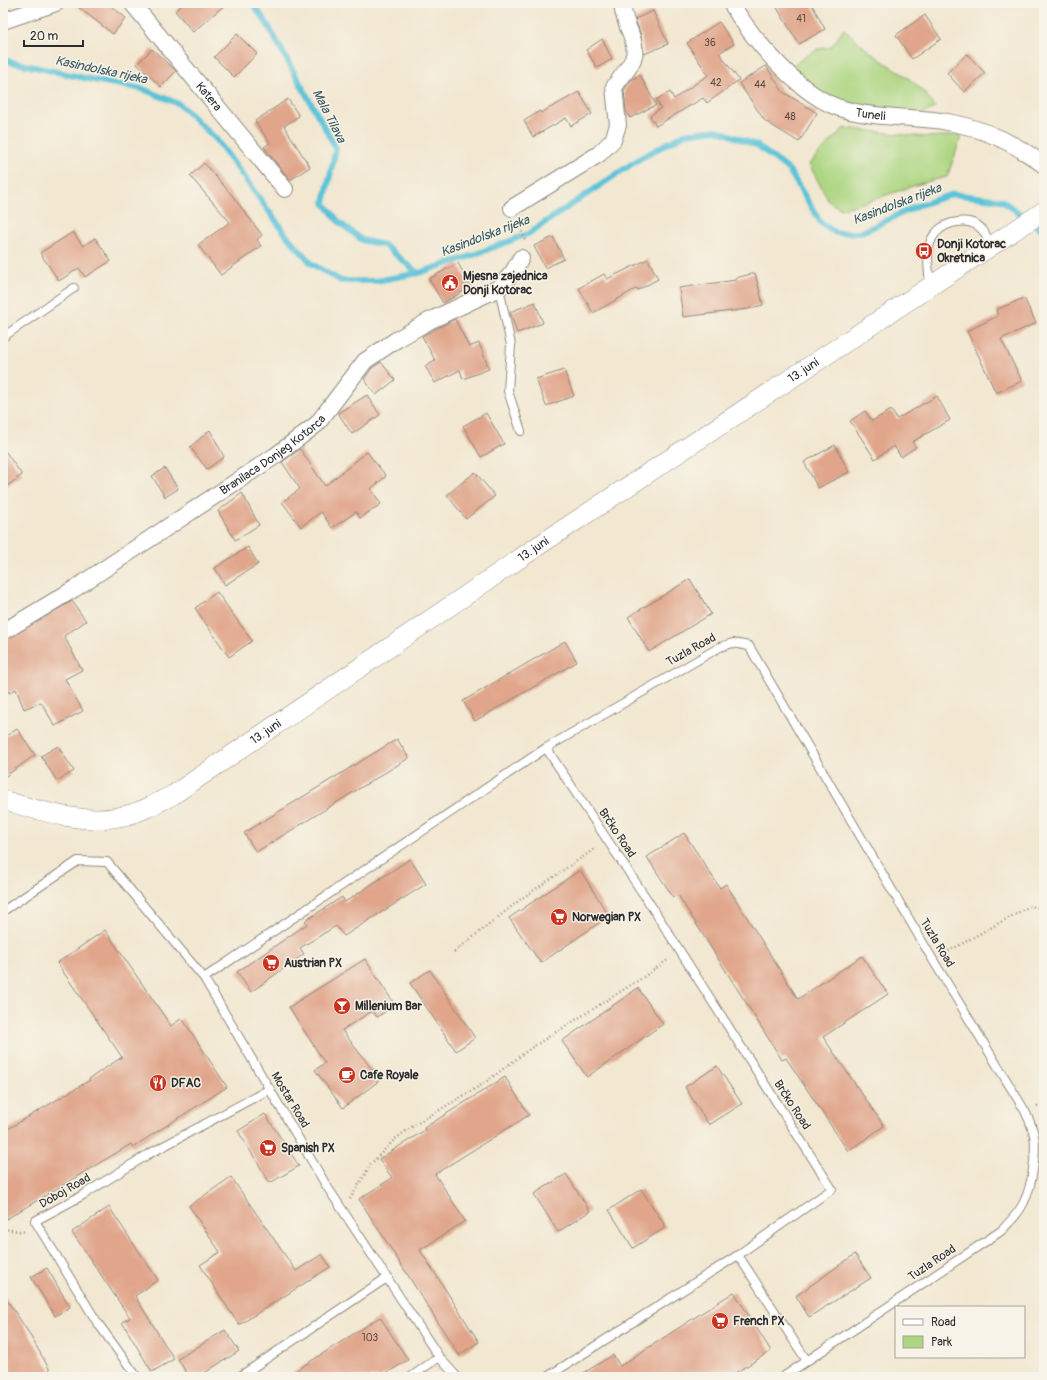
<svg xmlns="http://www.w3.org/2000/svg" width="1047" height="1380" font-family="Pangolin,sans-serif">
<rect width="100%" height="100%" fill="#f7f3e8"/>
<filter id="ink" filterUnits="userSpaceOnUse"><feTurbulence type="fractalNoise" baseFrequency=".025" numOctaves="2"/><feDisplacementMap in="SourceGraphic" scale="8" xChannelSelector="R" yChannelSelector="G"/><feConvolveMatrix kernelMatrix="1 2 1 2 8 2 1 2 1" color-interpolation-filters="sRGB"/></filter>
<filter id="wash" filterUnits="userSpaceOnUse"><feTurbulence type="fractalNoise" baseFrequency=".012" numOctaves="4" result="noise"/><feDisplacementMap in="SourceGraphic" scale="16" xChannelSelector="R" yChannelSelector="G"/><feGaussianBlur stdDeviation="0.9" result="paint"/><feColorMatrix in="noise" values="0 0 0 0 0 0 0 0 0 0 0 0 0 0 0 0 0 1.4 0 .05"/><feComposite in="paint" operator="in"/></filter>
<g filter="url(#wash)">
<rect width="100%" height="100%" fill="#f2e7d0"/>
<path fill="#add682" stroke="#6c8056" d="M 844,29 C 855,38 865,49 877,57 C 899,73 921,82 935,108 L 920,114 L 886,110 L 827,98 L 790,67 L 817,49 L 831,47 Z
M 844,128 L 926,137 L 962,135 L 947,177 C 910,184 877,201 841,209 L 829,202 L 809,164 Z"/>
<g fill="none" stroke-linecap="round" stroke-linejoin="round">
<path stroke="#5bc3d8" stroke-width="6" d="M 252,3 L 266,22 L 336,148 L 324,203 L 339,222 L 362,240 L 384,245 L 418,273
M 3,60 L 93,80 L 143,89 L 179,104 L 216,139 L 287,236 L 312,264 L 341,281 L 376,281 L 418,273 L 468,257 L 528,234 L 639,159 L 685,134 L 717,130 L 758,146 L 789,170 L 821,223 L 836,233 L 860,233 L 917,206 L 953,194 L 1001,200 L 1044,231"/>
</g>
<g id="blocks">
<path fill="#e0a58a" d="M 73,3 L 107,3 L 126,18 L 113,34 Z
M 185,3 L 227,3 L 193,32 L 175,11 Z
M 774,3 L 811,3 L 825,29 L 799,44 Z
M 653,11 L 668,44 L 644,54 L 641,35 L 635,19 Z
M 925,15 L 941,39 L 912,59 L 896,35 Z
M 719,22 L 734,44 L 719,53 L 739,80 L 707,103 L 703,98 L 656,126 L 650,116 L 661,108 L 656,100 L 670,92 L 674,99 L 708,75 L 687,43 Z
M 237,34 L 257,54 L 234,77 L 214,57 Z
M 602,39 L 612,59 L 597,68 L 586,50 Z
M 152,49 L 176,71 L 161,87 L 137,64 Z
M 967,54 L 985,73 L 964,92 L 947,73 Z
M 766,66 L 783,92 L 817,113 L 799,142 L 765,121 L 739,83 Z
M 640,75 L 656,105 L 630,118 L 626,111 L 624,90 L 631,80 Z
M 579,92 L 592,114 L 571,126 L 566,118 L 533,137 L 524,121 L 540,111 L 541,113 Z
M 288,99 L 299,116 L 284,126 L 310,167 L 290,180 L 264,147 L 270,143 L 255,121 Z
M 204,163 L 231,194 L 262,235 L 257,240 L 261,246 L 221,275 L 198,245 L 230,222 L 190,176 Z
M 73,232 L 83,246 L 95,238 L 111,261 L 85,277 L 79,268 L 59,281 L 40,253 Z
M 553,237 L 564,259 L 545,268 L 534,246 Z
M 648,259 L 658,279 L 638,290 L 637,288 L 593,313 L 579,288 L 604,274 L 607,279 Z
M 458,263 L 471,287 L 443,303 L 429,279 Z
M 755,273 L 763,305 L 748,309 L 683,317 L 679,288 L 736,280 L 736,278 Z
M 1024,298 L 1036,323 L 1001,339 L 1022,381 L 996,393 L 967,331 L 998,316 L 996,310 Z
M 535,302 L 543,323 L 517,333 L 510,312 Z
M 455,319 L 469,347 L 479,343 L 489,369 L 463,379 L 460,370 L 435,383 L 425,366 L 435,360 L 422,336 Z
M 381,362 L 395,380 L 376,395 L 364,379 L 372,368 Z
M 564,370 L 574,396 L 546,406 L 536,379 Z
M 367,395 L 380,415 L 352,434 L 338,413 Z
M 937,396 L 950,420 L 912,442 L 916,447 L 901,457 L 894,446 L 875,459 L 850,421 L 865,411 L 872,421 L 891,410 L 897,419 Z
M 486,413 L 504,444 L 481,457 L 463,426 Z
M 210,430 L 224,457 L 207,469 L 190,447 Z
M 835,445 L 849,472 L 818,488 L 804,462 Z
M 3,448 L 22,475 L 3,489 Z
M 300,449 L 325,486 L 367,452 L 386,476 L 371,489 L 381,504 L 360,518 L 356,512 L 332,528 L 321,512 L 301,527 L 282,502 L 300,489 L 282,462 Z
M 165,468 L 178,489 L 165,497 L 152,476 Z
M 475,472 L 495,496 L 466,519 L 447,495 Z
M 242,493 L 259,525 L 235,540 L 218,511 Z
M 248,547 L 258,564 L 225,585 L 215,568 Z
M 690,579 L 711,614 L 649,652 L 628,617 Z
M 217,592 L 252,641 L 229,657 L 195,608 Z
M 72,601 L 86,621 L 64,636 L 82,670 L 65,679 L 83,711 L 55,726 L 41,702 L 24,709 L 16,689 L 9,693 L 3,681 L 3,641 Z
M 565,641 L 577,662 L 475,721 L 463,701 Z
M 17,729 L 35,755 L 3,778 L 3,738 Z
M 397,739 L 409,758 L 256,852 L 244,833 Z
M 58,746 L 74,771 L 57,781 L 41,756 Z
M 684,833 L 720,888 L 726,884 L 798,999 L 862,956 L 888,994 L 823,1037 L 884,1126 L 848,1151 L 786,1058 L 782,1060 L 678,895 L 673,897 L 647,857 Z
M 410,859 L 426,884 L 344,936 L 336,926 L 300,948 L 304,954 L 251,992 L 237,972 L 307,924 L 305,921 L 342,897 L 345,902 Z
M 580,870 L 609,916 L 541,963 L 509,918 Z
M 105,930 L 171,1026 L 182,1018 L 227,1087 L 133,1147 L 131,1144 L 3,1221 L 3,1132 L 90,1080 L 89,1079 L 122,1057 L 57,963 Z
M 365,959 L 395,1005 L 377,1017 L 372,1011 L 342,1030 L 380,1080 L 343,1108 L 315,1070 L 325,1063 L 289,1007 Z
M 430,970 L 475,1038 L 456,1051 L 410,983 Z
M 638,988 L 663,1024 L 587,1077 L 562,1041 Z
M 717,1066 L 742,1104 L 709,1125 L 685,1087 Z
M 505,1077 L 529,1115 L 435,1174 L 465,1221 L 420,1250 L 479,1342 L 459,1355 L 359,1199 L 392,1178 L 379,1159 L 425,1130 L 424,1128 Z
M 265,1114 L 299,1166 L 270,1183 L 238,1131 Z
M 566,1174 L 590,1211 L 558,1232 L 534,1194 Z
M 231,1177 L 296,1271 L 322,1254 L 330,1267 L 239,1325 L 200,1265 L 220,1252 L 189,1206 Z
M 641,1189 L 666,1227 L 633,1248 L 609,1210 Z
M 109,1207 L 158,1280 L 135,1296 L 174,1359 L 152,1372 L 122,1322 L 130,1318 L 72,1232 Z
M 855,1254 L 871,1278 L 809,1317 L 796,1296 Z
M 47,1268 L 70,1307 L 55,1316 L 31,1277 Z
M 734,1292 L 771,1351 L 729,1377 L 577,1377 L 613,1355 L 620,1366 Z
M 3,1294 L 27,1330 L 54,1377 L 3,1377 Z
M 380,1317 L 408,1360 L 380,1377 L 286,1377 Z
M 225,1330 L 239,1351 L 198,1377 L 189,1377 L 178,1359 Z"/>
</g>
</g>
<g filter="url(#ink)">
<use href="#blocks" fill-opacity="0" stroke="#8e897e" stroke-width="1"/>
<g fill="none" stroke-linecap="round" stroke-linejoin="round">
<defs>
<path id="service" d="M 930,285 C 929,269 924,247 935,234 C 946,220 973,216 984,232 C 987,236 988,242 990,247
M 499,288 L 511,345 L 508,391 L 521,431
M 3,337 L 74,288
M 546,748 L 648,901 L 832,1189 L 738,1255 L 547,1377
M 3,911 L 78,861 L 107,862 L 204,978 L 326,1185 L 439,1357 L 457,1377
M 204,978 L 546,748 L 720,647 L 733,643 L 749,646 L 933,960 L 1025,1111 C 1028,1117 1031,1124 1033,1131 C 1038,1148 1032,1186 1024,1202 C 1019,1213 1010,1222 1001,1231 L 783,1377
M 738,1255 L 807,1361
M 137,1377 L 97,1322 L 35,1221 L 83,1195 L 147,1155 L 270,1089
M 239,1377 L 388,1277
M 411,1377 L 439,1357"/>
<g id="minor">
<path id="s1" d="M 132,3 L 285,189"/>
<path id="s2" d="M 731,3 C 752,39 802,98 843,109 C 878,119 914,116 948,122 C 983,128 1016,144 1044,165"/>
<path d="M 3,21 L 56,3"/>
<path d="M 512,208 L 599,154 L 613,140 L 618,125 L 614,87 C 632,62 642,58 628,27 C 625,19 622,11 622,3"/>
<path id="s3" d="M 3,632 L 74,589 L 275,456 L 317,424 L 365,361 L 396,340 L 429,321 L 499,288 L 513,272 L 521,258"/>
</g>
<g id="tertiary">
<path id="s4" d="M 3,800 C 44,812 92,828 134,813 C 148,809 160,801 173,795 L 541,544 L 1044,211"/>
</g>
</defs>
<use href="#service" stroke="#8e897e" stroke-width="10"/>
<use href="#minor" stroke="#8e897e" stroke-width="18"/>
<use href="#tertiary" stroke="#8e897e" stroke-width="20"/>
<path stroke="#8e897e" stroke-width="2.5" stroke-dasharray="1 3" stroke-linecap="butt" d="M 519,224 L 525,240
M 454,952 L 521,899 L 596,848
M 945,953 L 1030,906 L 1044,909
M 1037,1106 L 1044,1104
M 350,1199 L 371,1164 L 395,1139 L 416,1124 L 483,1084 L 531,1048 L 642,978 L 669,959
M 3,1229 L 26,1232"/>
<use href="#service" stroke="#fff" stroke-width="8"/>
<use href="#minor" stroke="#fff" stroke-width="16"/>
<use href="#tertiary" stroke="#fff" stroke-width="19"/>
</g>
</g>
<defs>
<symbol id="bus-disc" viewBox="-11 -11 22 22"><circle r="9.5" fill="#c8321e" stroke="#f7f3e8"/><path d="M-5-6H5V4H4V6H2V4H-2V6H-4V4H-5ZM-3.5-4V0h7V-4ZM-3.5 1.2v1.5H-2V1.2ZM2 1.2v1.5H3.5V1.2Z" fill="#fff"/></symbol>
<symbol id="civic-disc" viewBox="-11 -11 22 22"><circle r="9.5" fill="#c8321e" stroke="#f7f3e8"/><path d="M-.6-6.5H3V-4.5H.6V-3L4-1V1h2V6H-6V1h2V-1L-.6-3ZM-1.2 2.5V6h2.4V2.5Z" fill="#fff"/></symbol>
<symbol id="supermarket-disc" viewBox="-11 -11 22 22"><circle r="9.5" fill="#c8321e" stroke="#f7f3e8"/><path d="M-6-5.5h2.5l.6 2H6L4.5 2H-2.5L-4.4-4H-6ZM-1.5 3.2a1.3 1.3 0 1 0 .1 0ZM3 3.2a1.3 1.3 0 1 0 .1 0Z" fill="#fff"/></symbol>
<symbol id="bar-disc" viewBox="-11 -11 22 22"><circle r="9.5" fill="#c8321e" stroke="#f7f3e8"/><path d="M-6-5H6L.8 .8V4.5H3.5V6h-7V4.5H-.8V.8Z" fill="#fff"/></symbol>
<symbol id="cafe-disc" viewBox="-11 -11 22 22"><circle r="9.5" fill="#c8321e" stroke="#f7f3e8"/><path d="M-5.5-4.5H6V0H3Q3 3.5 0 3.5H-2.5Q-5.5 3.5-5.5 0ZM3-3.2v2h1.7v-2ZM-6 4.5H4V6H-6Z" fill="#fff"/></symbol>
<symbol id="restaurant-disc" viewBox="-11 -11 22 22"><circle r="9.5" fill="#c8321e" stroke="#f7f3e8"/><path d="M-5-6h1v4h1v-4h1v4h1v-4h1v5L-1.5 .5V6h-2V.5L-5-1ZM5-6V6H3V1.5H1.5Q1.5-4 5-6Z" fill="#fff"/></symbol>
</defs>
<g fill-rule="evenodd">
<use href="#bus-disc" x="914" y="241" width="20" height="20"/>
<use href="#civic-disc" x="440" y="273" width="20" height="20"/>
<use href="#supermarket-disc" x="549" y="907" width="20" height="20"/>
<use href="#supermarket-disc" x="261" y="953" width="20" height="20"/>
<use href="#bar-disc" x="332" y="996" width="20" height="20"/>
<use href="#cafe-disc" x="337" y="1065" width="20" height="20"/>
<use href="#restaurant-disc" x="148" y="1073" width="20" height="20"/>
<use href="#supermarket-disc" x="258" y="1138" width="20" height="20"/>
<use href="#supermarket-disc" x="710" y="1311" width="20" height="20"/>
</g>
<g text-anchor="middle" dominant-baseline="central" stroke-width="3" stroke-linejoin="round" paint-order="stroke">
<g font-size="10" fill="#584a43">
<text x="801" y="19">41</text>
<text x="710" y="43">36</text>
<text x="716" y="83">42</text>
<text x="760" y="85">44</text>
<text x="790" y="117">48</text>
<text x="370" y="1338">103</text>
</g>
<g font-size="12" fill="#2b2b2b" stroke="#f7f3e8">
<text stroke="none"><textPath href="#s1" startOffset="121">Katera</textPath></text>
<text stroke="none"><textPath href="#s2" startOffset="185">Tuneli</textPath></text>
<text stroke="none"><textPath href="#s4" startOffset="937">13. juni</textPath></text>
<text stroke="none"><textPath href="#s3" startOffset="323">Branilaca Donjeg Kotorca</textPath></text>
<text stroke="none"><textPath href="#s4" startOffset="613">13. juni</textPath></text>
<text transform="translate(691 650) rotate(-29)">Tuzla Road</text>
<text stroke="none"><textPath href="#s4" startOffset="289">13. juni</textPath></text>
<text transform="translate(617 833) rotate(56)">Brčko Road</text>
<text transform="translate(937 943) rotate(59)">Tuzla Road</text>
<text transform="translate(290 1100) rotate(59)">Mostar Road</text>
<text transform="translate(792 1105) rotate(57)">Brčko Road</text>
<text transform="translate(65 1191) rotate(-30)">Doboj Road</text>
<text transform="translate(932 1263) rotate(-34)">Tuzla Road</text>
</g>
<g font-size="12" font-weight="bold" fill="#2b2b2b" stroke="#f7f3e8" text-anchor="start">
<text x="937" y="244">Donji Kotorac<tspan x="937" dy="14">Okretnica</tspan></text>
<text x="463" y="276">Mjesna zajednica<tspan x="463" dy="14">Donji Kotorac</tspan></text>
<text x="572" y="917">Norwegian PX</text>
<text x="284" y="963">Austrian PX</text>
<text x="355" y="1006">Millenium Bar</text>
<text x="360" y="1075">Cafe Royale</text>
<text x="171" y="1083">DFAC</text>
<text x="281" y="1148">Spanish PX</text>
<text x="733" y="1321">French PX</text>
</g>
<g font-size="13" font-style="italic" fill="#39595f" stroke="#f7f3e8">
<text transform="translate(101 70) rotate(12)">Kasindolska rijeka</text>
<text transform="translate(329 116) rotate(63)">Mala Tilava</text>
<text transform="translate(897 204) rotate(-21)">Kasindolska rijeka</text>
<text transform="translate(485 236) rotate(-21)">Kasindolska rijeka</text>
</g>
</g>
<rect width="1047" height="1380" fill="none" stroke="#f7f3e8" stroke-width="16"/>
<rect x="895" y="1306" width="130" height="52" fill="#f7f3e8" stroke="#a5a39c"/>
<rect x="903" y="1319" width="20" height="6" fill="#ffffff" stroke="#a5a39c"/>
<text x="931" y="1326" font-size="12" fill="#2b2b2b">Road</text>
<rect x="903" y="1336" width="20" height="12" fill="#add682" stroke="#a5a39c"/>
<text x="931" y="1346" font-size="12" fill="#2b2b2b">Park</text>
<path d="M24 40v6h59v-6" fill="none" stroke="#2b2b2b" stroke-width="2"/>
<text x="30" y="40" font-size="12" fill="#2b2b2b" stroke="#f7f3e8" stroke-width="3" paint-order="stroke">20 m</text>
</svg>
